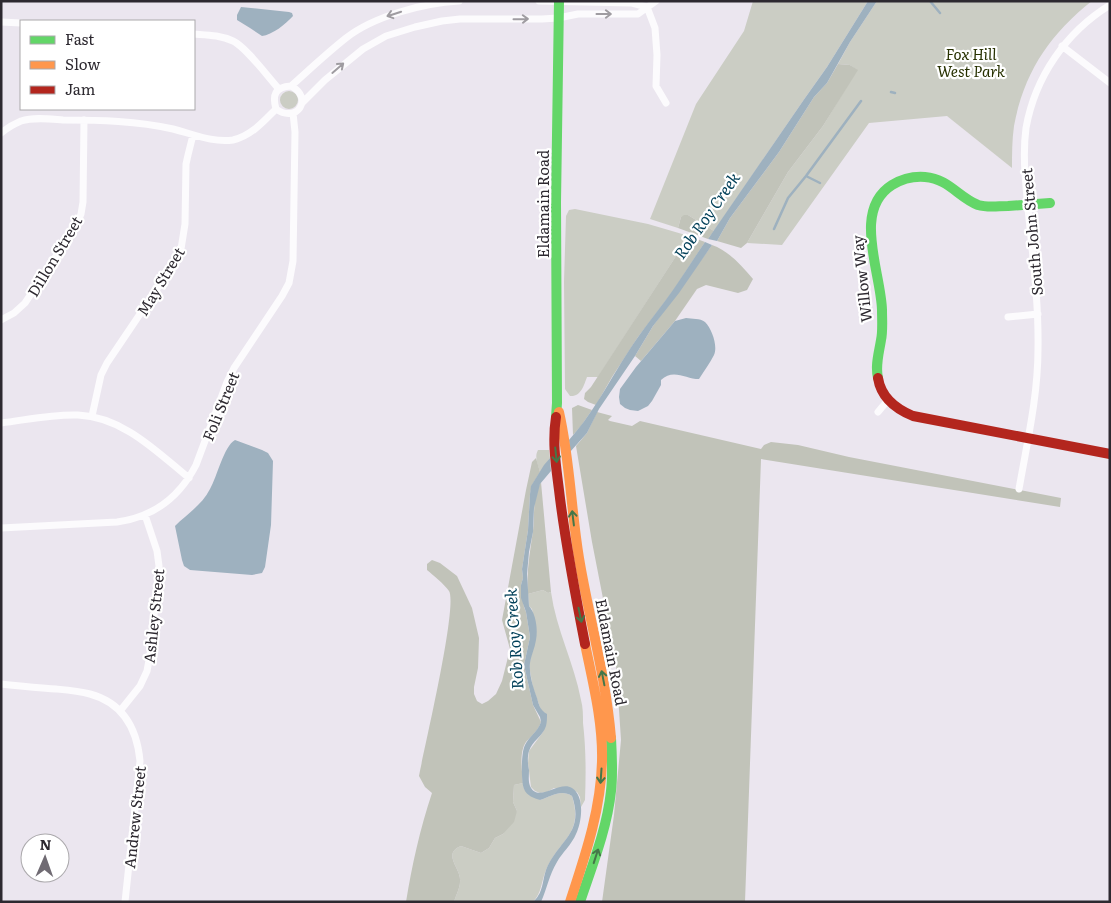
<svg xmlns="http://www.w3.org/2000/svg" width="1111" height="903" font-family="Literata,serif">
<rect width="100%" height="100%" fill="#ebe6ef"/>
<path fill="#cbcdc4" d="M 753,1 L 868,1 L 827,67 L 805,98 L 714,231 L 688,215 L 681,217 L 678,228 L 650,219 L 696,104 L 744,31 Z
M 877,1 L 1092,1 C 1050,34 1024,72 1014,126 C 1012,140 1012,154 1012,168 L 947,116 L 869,123 L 782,245 L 747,243 L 788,172 L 823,126 L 857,70 L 850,65 L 838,64 L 850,42 Z
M280 100a9 9 0 1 1 18 0a9 9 0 1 1-18 0Z
M 575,209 L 648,224 L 689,236 L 598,377 L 587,377 C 584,385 581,397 570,396 L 565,389 L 564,282 L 566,216 L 569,210 Z
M 538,450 L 549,450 L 550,458 L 540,472 C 538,465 534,457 538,450 Z
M 543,590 L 548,593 L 551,592 C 556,629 574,663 581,700 C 583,707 583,715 583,723 C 586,749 586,774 585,800 L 581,807 L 580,797 L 577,792 L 554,788 L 547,792 L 540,793 L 535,791 L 531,787 L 528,763 L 529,751 L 543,732 L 547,715 L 541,710 L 533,688 L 530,671 L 530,662 L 536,628 L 532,609 L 529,606 L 528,594 Z
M 523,783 L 524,789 L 540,800 C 552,796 561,789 572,796 C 584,835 559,839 546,870 C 541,882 542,892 533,902 L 454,902 C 456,895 460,888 460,882 C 462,869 441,854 461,846 L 481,853 L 489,848 L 495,838 L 503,834 L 517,811 L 513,802 L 514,785 Z"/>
<path fill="#c1c3b9" d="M 838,64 L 850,65 L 858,70 L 823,126 L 788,172 L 747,243 L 741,248 L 717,241 L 730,218 L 779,152 L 814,97 L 827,83 Z
M 684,215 L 688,215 L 714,231 L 708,239 L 678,228 L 681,217 Z
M 689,236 L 705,242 L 673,291 L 638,337 L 612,377 L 596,405 L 588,402 L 584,399 L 585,393 L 591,387 Z
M 712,245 C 729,251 741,265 753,279 L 747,290 L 738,293 L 706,285 L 697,289 L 675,321 L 641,361 L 635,356 L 653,326 Z
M 578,405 L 592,410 L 581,426 L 573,435 L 572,408 Z
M 597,412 L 612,416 L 608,420 L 610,421 L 632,426 L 640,421 L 761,449 L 764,445 L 771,442 L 798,445 L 849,457 L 1061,498 L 1060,507 L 761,459 L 745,902 L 602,902 L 614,815 L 621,740 L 616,665 L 592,542 L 576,446 L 587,433 Z
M 536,458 L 540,472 L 532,485 L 530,494 L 528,530 L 522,569 L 523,578 L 521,585 L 524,607 L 526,612 L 530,637 L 524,665 L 533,705 L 541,722 C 538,731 532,735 526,742 C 519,752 522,770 523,783 L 514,785 L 513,802 L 517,811 L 514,822 L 503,834 L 495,838 L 489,848 L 481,853 L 461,846 C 441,854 462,869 460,882 C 460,888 456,895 454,902 L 406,902 C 412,865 420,829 432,793 L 425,787 L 419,776 C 424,749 458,606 449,591 C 444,584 433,575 427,570 L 427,564 L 432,560 L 440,563 L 457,576 L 472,608 L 479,638 L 478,668 L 474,687 L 474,694 L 477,701 L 482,704 L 488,701 L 496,694 L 502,681 L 510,649 L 502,620 L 526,490 L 532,462 Z
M 541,482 L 551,592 L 548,593 L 543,590 L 528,594 C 526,573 530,552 533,531 C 535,515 532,496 541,482 Z"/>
<path fill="#9eb1bf" d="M 868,1 L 877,1 L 850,42 L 827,83 L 814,97 L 779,152 L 730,218 L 717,241 L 708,239 L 805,98 L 827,67 Z
M 241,7 L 289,12 L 292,13 L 293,16 C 286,24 272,35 262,36 L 250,28 L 237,20 L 237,15 Z
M 705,242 L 712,245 L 679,293 L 653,326 L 635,356 L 599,409 L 587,433 L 570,452 L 569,440 C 597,409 614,371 638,337 C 649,321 662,306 673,290 C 684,274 694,258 705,242 Z
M 686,318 C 692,319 700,318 705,322 C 712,329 718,346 714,355 C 710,363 704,371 699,379 C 686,379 673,368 661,380 L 661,385 L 652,401 L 648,406 L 638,411 L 630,410 L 625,408 L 620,404 L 619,397 L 620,389 L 636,367 L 675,321 Z
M 235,440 L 262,450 L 268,453 L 273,461 L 271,525 L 265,567 L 262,573 L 252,575 L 190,570 L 184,566 L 182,560 L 175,526 C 187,514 202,505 210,489 C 217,477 224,446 235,440 Z
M 550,458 L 551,471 L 540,484 L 534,508 L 533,532 L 529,552 L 527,574 L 529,606 C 536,614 538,629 536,640 C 535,648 531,655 530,663 C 529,675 533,687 537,698 C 539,705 540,710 547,714 C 547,718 547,722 546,726 C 543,736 532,741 529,751 C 527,757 528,765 529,770 C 529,775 528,781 530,786 C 538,804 559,780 572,788 C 585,796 582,822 576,834 C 572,844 562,853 557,862 C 549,875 547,889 541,902 L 533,902 C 535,900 537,898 538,896 C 543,889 543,878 546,870 C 558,840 585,834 572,796 C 561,789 552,796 540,800 C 534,798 527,796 524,789 C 521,782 521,752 525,745 C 529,736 537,733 541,722 L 540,717 L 533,705 L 524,665 L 530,637 L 526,612 L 521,598 L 521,585 L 523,578 L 522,569 L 528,530 L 530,494 L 531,486 L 544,465 Z"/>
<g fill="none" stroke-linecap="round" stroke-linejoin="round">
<path stroke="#9eb1bf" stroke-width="2.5" d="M 930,1 L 940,13
M 891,92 L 895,93
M 806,176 L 820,183
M 774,229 L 788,198 L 806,176 L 861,101"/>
<path stroke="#fcfbfd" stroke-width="7" d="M 539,1 L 632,3 L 647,7
M 647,7 L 655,28 L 657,55 L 656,86 L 666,103
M 1,22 L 21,23
M 194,34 C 207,35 220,35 233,41 C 246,47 268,77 279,89
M 1062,46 L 1110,83
M 291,86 C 309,70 327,53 346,38 C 374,16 424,3 459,1
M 291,86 C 314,98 297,124 276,109 C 272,95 275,87 291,86 Z
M 303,102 L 325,80 L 363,49 L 386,36 L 415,27 L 442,21 L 460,19 L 542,19 L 558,18 L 578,14 L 638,14 L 656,1
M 1,133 C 7,128 14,124 21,121 C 34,117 49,119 63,120 C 100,120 137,121 173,129 C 193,134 213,143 233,140 C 251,136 264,121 276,109
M 1008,317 L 1038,314
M 1,320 L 14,313 L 25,303 L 76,226 L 81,214 L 83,202 L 84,120
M 878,412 L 888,400
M 92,416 L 101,375 L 107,363 L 167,274 L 181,249 L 185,224 L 186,164 L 188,155 L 193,135
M 1,423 C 26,420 52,414 78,415 C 123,417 156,451 189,478
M 1019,489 C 1027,443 1038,396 1038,349 C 1039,290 1029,232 1025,174 C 1024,158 1024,143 1026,128 C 1035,77 1066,32 1110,5
M 1,528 L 117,522 C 154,517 179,498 196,465 L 227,382 L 234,368 L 282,296 L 289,283 L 293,261 L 295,132 L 293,113
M 1,684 C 19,686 37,688 56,689 C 67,690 79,691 90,694 C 123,703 137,729 140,761 L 125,902
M 120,711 L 140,686 L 147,671 L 150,655 L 159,566 L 157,551 L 145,515"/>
<path stroke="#63d668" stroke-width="10" d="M 878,378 C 875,365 879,353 881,340 C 883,331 882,320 882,310 C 881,272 852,210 892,185 C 902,179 913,176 925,177 C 949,179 958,197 978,205 C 988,208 998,206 1008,206 C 1022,205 1036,204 1050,203
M 556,417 L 557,403 L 556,202 L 559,1
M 580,902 C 592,866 607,829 611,791 C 613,774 612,756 611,738"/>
<path stroke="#ff974d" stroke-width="10" d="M 559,412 C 570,460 571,510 579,558 C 589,618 606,677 611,738
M 570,902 C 585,856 601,810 602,761 C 603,722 593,683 585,644"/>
<path stroke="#b3261e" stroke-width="10" d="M 878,378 C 881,397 896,409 913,416 L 1110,454
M 556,417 C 552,442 556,466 559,490 C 565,542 575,593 585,644"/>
</g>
<defs><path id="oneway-shaft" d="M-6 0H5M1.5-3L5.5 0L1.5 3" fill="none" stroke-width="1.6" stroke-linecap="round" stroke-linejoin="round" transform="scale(1.25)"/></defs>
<g stroke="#9f9ca1">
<use href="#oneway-shaft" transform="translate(394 14) rotate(162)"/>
<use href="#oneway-shaft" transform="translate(604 14)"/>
<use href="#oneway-shaft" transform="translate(521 19) rotate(-1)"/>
<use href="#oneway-shaft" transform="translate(338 68) rotate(-41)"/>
</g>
<g stroke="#457749">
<use href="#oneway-shaft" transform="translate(556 455) rotate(84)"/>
<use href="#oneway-shaft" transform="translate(573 518) rotate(-97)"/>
<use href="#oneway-shaft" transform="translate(580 615) rotate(78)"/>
<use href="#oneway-shaft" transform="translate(603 678) rotate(-101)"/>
<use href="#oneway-shaft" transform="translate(601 776) rotate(94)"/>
<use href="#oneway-shaft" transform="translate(596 856) rotate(-72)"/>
</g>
<g text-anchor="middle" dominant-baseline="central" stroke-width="4.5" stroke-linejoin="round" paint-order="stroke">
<g font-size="15" font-style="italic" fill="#273100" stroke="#fff">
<text x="971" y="53">Fox Hill<tspan x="971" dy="17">West Park</tspan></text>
</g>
<g font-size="15" fill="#2d2930" stroke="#fff">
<text transform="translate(542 204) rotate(-90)">Eldamain Road</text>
<text transform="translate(1031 232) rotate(-95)">South John Street</text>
<text transform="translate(54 256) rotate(-59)">Dillon Street</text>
<text transform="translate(861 279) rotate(-96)">Willow Way</text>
<text transform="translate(160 281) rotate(-59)">May Street</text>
<text transform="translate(220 406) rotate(-68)">Foli Street</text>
<text transform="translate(153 616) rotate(-84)">Ashley Street</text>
<text transform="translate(612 652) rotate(79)">Eldamain Road</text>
<text transform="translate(134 817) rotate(-84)">Andrew Street</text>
</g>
<g font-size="16" font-style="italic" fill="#024059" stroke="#fff">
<text transform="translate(706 215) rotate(-55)">Rob Roy Creek</text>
<text transform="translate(513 639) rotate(-94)">Rob Roy Creek</text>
</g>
</g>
<rect width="1111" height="903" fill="none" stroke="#2d2930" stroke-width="5"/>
<rect x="20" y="20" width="175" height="90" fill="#ffffff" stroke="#aba9ac"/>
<rect x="30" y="36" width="25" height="8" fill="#63d668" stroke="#aba9ac"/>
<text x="65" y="45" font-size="15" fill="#2d2930">Fast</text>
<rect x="30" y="61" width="25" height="8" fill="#ff974d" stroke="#aba9ac"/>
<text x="65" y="70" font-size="15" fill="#2d2930">Slow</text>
<rect x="30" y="86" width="25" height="8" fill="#b3261e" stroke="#aba9ac"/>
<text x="65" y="95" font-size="15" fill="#2d2930">Jam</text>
<g transform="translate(45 858) rotate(2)"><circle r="24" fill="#ffffff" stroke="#aba9ac"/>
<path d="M0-4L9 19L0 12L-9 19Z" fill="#706b73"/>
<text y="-8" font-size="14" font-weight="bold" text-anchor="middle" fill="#2d2930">N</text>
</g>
</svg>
